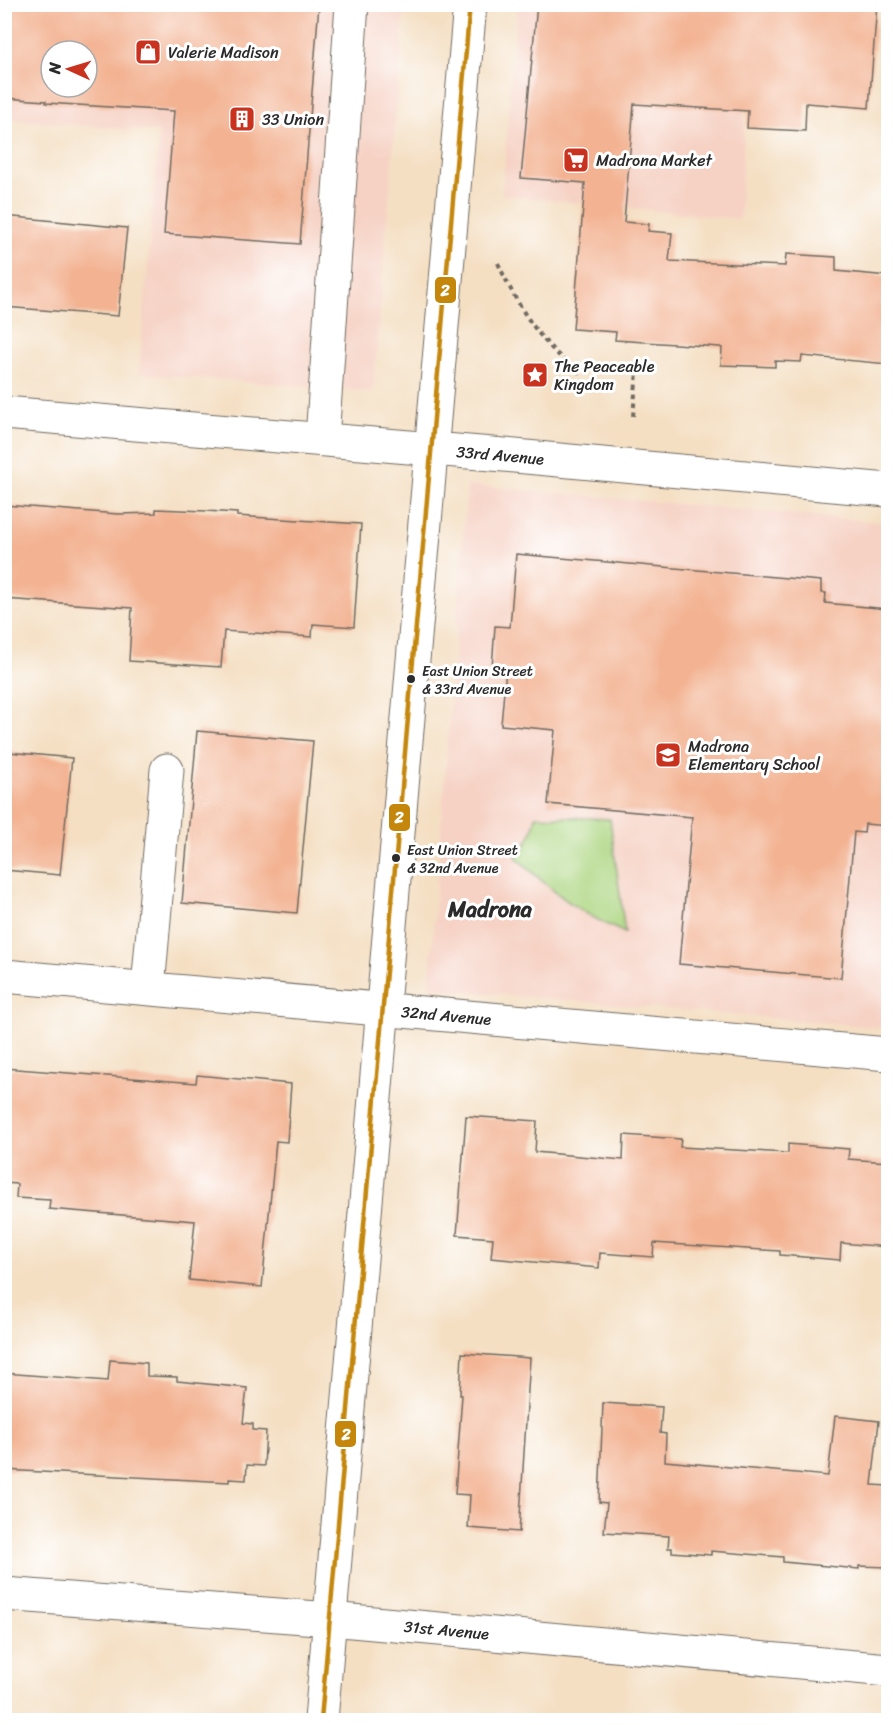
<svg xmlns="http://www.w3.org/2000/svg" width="893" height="1725" font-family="Sriracha,sans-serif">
<rect width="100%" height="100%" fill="#fff"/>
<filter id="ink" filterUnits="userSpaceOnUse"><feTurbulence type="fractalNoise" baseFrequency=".0167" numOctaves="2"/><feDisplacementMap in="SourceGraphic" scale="12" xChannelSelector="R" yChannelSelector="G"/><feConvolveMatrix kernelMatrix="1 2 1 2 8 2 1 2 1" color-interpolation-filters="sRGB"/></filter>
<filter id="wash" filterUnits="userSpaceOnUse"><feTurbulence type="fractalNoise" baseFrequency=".008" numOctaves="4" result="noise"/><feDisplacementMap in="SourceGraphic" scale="24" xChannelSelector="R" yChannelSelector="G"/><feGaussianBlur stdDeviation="1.35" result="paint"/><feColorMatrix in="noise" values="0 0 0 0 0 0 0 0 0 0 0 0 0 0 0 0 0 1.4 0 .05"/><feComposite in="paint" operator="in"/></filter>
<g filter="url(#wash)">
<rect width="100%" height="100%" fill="#f4dfc3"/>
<path fill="#f6d2c4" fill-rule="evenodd" d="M 4,5 L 405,5 L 373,392 L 139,373 L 159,132 L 5,119 ZM 51,51 L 87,51 L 87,87 L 51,87 Z
M 517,5 L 750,5 L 740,219 L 502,195 Z
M 467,485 L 888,523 L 888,1028 L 429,988 Z"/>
<path fill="#acd580" stroke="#6c8056" stroke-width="1.5" d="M 536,816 L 610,819 L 625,933 C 579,913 552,892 516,857 C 528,844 533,832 536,816 Z"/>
<g id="blocks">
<path fill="#f3b393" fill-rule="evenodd" d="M 4,4 L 319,4 L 300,244 L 164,234 L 174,111 L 46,103 L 46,101 L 4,98 ZM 51,51 L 87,51 L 87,87 L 51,87 Z
M 537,4 L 877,4 L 869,108 L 806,103 L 805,131 L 747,128 L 748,111 L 634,104 L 624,222 L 649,224 L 648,231 L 672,233 L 669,261 L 785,266 L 786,254 L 836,257 L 836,271 L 888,276 L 888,364 L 802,356 L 801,362 L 775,361 L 775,367 L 721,365 L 722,348 L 720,347 L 615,340 L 616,332 L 573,329 L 585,183 L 521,178 Z
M 4,216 L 127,228 L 118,316 L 4,307 Z
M 4,505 L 118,514 L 156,513 L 156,509 L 206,511 L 237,513 L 237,516 L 361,524 L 354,627 L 313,624 L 312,637 L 224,631 L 221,667 L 129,661 L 132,608 L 4,599 Z
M 516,554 L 821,581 L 821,593 L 826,593 L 825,603 L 888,609 L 888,826 L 865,824 L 864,833 L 854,832 L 841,978 L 679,964 L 692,817 L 548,804 L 555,730 L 501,725 L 506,669 L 492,668 L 495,626 L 510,627 Z
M 197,731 L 313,741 L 297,913 L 182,903 Z
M 8,752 L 72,758 L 60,875 L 4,870 L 4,789 Z
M 4,1068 L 196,1083 L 197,1075 L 291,1084 L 287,1142 L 276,1141 L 262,1287 L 189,1280 L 195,1221 L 49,1209 L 50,1200 L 16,1198 L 17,1184 L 4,1183 Z
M 466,1116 L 537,1121 L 535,1152 L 623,1160 L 624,1135 L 681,1139 L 680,1147 L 788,1153 L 788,1144 L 849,1149 L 848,1159 L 888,1162 L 888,1247 L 841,1243 L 840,1260 L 780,1255 L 780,1251 L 654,1243 L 653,1257 L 600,1253 L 599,1268 L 491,1258 L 493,1238 L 457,1235 Z
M 462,1353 L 530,1358 L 519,1532 L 468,1528 L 470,1495 L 455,1494 L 462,1395 L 460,1395 Z
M 110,1360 L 147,1363 L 147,1376 L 177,1377 L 177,1381 L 247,1388 L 243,1423 L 253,1424 L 253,1430 L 266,1431 L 264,1466 L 247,1465 L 246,1480 L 229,1479 L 229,1482 L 4,1470 L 4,1373 L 108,1381 Z
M 603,1403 L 662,1407 L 660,1433 L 666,1434 L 665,1461 L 828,1476 L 835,1416 L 879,1421 L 872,1485 L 888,1486 L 888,1567 L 859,1566 L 859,1569 L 783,1562 L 783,1557 L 711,1551 L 711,1555 L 672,1552 L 672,1548 L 668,1548 L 669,1536 L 604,1532 L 607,1503 L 599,1502 Z"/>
</g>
</g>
<g filter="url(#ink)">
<use href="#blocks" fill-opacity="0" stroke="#716a60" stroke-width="1.5"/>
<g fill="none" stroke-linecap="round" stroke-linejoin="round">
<defs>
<g id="minor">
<path id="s1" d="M 4,413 L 504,455 L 888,490"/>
<path d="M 322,439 L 352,4"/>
<path id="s2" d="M 4,976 L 888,1054"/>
<path d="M 148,988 L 167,770"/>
<path id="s3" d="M 4,1594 L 330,1619 L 888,1670"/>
<path d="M 321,1720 L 470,4"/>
</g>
</defs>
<use href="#minor" stroke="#716a60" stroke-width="35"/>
<path stroke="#716a60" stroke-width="4" stroke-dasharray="4.5 4.5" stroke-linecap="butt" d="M 498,263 C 518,307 540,344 580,373
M 633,416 L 637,372"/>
<use href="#minor" stroke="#fff" stroke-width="33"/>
<defs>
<path id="bus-1" d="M 321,1720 L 470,4"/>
</defs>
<use href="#bus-1" stroke="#fff" stroke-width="9"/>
<use href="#bus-1" stroke="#c4870b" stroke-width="4.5"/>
</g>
</g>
<defs>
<symbol id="shop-square" viewBox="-11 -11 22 22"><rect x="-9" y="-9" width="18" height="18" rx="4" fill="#c8321e" stroke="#fff"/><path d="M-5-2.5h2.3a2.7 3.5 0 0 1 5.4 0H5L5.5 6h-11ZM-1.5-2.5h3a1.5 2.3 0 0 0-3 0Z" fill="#fff"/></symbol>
<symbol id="building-square" viewBox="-11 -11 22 22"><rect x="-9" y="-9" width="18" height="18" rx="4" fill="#c8321e" stroke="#fff"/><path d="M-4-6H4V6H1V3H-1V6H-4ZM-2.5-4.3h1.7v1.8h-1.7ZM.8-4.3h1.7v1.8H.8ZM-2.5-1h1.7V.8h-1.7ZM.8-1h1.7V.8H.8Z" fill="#fff"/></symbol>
<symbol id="supermarket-square" viewBox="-11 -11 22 22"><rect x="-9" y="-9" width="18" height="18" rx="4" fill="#c8321e" stroke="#fff"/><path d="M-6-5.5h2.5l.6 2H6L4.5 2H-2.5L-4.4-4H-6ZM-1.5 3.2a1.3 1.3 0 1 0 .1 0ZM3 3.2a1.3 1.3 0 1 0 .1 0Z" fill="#fff"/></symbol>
<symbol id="sight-square" viewBox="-11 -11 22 22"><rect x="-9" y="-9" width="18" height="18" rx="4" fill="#c8321e" stroke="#fff"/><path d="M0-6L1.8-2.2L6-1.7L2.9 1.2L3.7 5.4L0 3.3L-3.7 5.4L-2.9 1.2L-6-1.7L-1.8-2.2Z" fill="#fff"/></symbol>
<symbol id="school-square" viewBox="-11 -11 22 22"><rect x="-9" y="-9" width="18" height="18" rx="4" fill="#c8321e" stroke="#fff"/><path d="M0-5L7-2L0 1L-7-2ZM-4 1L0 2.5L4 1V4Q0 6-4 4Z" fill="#fff"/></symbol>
</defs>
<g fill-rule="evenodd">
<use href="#shop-square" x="133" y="37" width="30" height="30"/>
<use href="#building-square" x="227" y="104" width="30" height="30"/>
<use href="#supermarket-square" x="561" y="145" width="30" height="30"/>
<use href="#sight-square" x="520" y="360" width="30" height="30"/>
<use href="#school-square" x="653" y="740" width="30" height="30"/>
</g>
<g fill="#2b2b2b" stroke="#fff" stroke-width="2">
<circle cx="411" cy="679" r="5"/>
<circle cx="396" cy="858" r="5"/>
</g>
<g text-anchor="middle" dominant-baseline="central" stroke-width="6" stroke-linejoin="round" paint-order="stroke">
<g font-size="14" fill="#2b2b2b" stroke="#fff" text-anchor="start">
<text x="422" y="671">East Union Street<tspan x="422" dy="18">&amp; 33rd Avenue</tspan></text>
<text x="407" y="850">East Union Street<tspan x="407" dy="18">&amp; 32nd Avenue</tspan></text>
</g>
<g font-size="16" fill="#2b2b2b" stroke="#fff" text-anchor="start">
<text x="168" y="52">Valerie Madison</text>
<text x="262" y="119">33 Union</text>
<text x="596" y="160">Madrona Market</text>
<text x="554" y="366">The Peaceable<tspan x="554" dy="18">Kingdom</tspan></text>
<text x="688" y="746">Madrona<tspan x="688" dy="18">Elementary School</tspan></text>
</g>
<g font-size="16" fill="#2b2b2b" stroke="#fff">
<text stroke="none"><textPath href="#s1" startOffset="498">33rd Avenue</textPath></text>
<text stroke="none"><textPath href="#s2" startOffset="444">32nd Avenue</textPath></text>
<text stroke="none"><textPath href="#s3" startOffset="444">31st Avenue</textPath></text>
</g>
<g font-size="22" font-weight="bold" fill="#2b2b2b" stroke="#fff">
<text x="490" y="909">Madrona</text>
</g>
</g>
<g stroke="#fff" stroke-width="2">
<rect x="434" y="276" width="23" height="28" rx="6" fill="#c4870b"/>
<rect x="388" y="803" width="23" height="29" rx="6" fill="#c4870b"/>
<rect x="334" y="1420" width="23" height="28" rx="6" fill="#c4870b"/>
</g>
<g font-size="16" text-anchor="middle" font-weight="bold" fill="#fff">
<text x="445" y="296">2</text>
<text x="399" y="823">2</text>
<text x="346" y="1440">2</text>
</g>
<rect width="893" height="1725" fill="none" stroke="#fff" stroke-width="24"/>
<g transform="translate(69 69) rotate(274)"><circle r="28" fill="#ffffff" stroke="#aaaaaa" stroke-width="1.5"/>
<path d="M0-4.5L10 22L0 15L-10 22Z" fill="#c8321e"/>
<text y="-9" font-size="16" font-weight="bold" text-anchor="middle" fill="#2b2b2b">N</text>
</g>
</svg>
